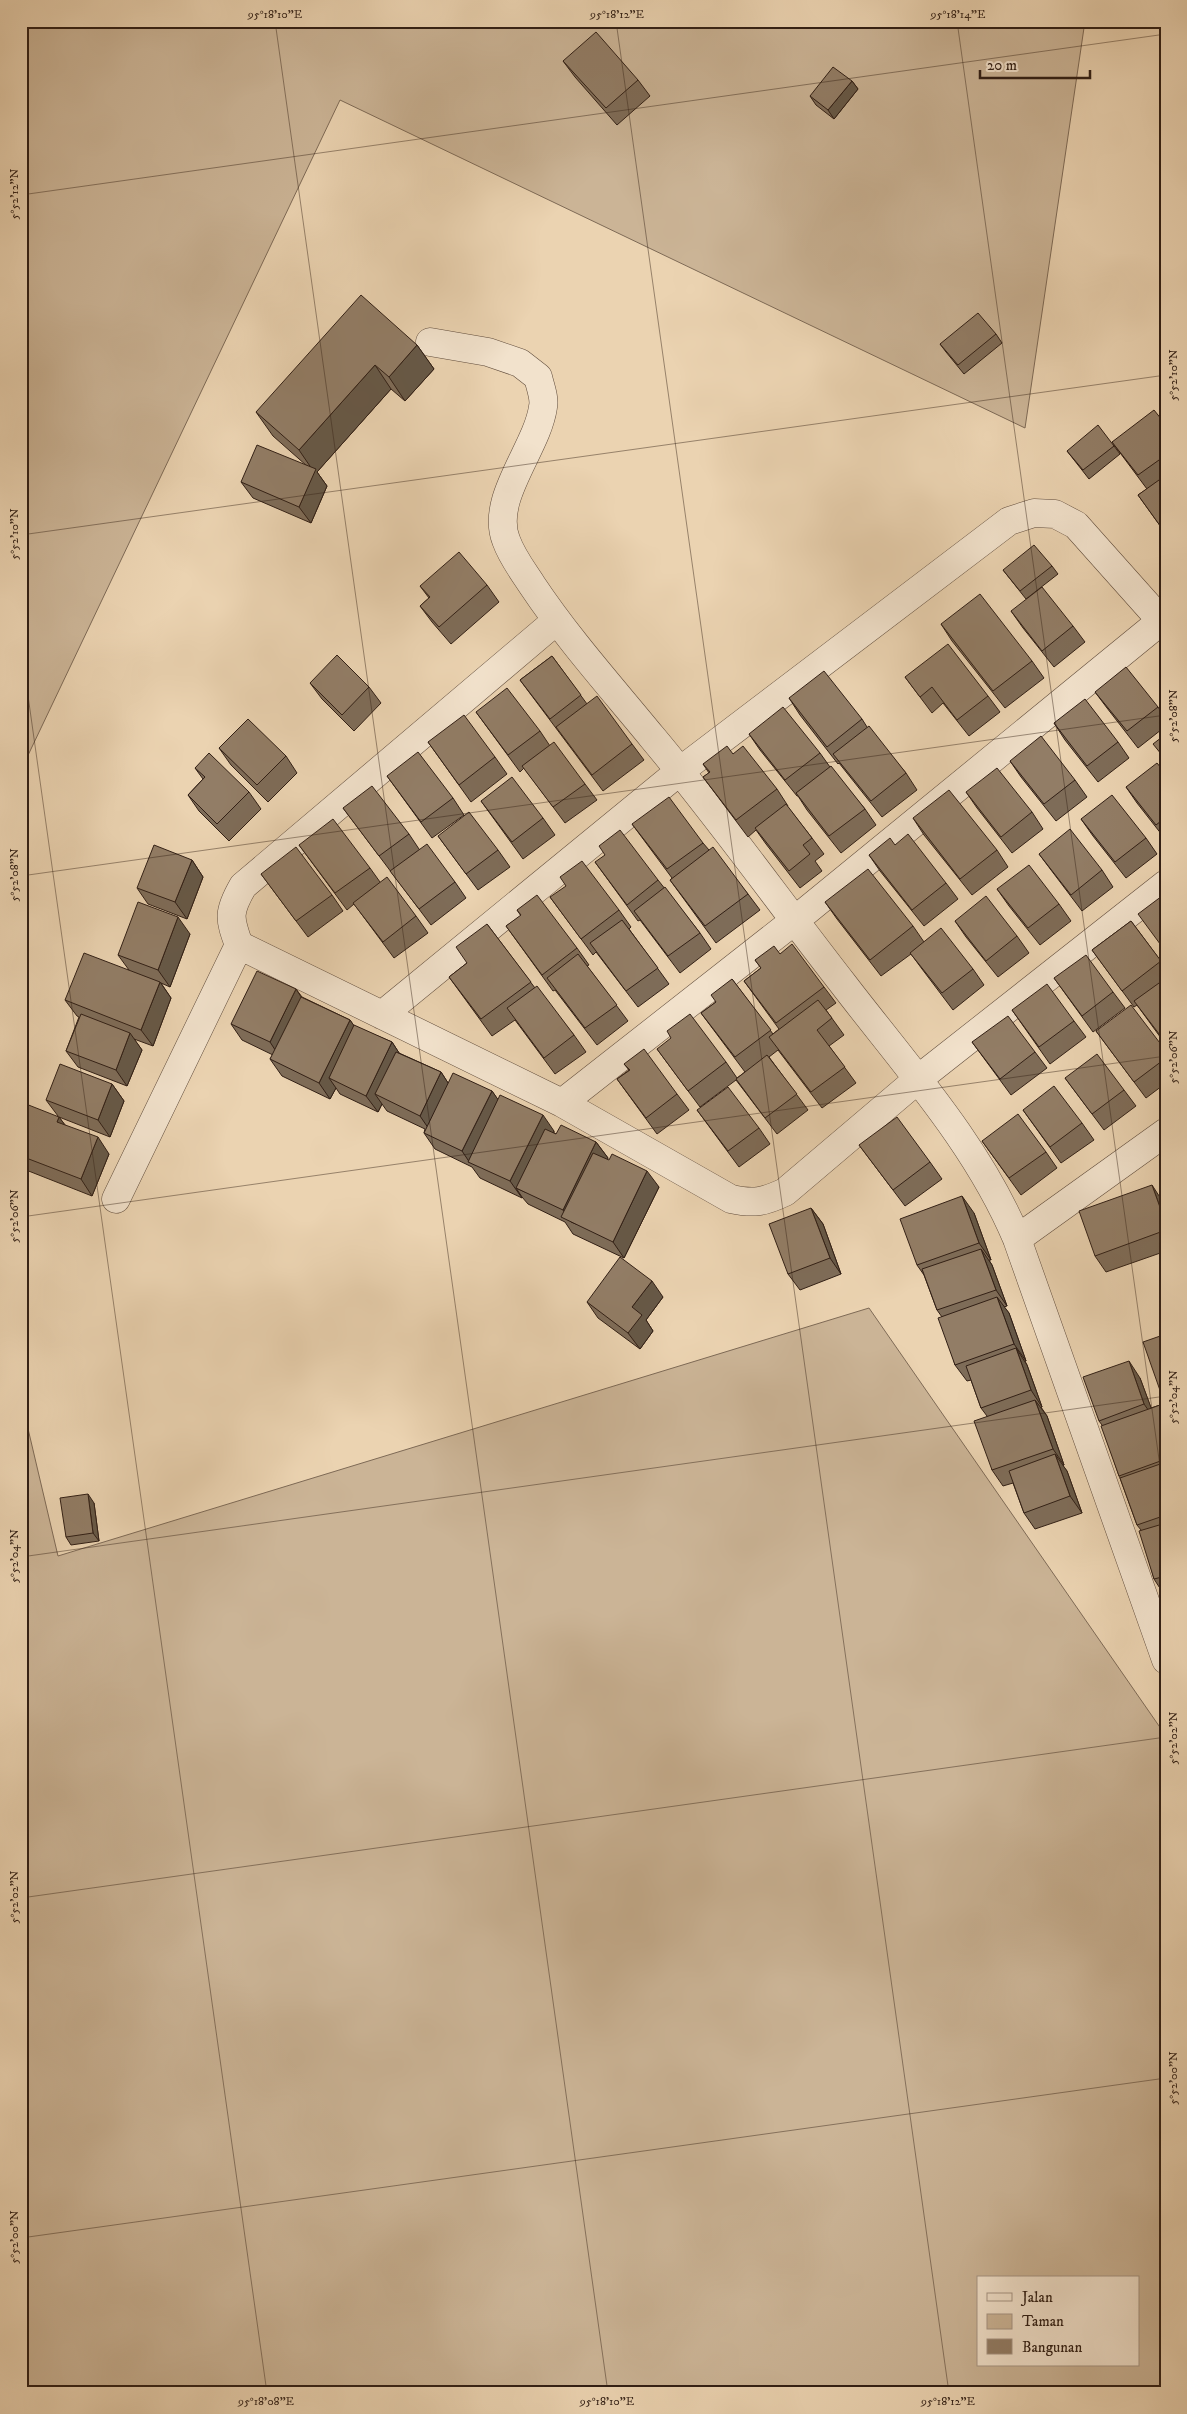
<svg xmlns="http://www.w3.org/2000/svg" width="1187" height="2414" font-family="'IM FELL DW Pica',serif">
<rect width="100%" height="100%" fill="#ebd3b1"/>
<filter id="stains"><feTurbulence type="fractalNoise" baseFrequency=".004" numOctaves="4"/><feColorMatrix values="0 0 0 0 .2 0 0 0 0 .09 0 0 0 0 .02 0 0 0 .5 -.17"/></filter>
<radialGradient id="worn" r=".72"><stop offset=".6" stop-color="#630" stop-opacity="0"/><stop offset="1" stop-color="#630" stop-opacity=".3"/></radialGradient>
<path fill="#cbb496" stroke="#7e6a56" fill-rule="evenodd" d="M 21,21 L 1085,21 L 1025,428 L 340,100 L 21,770 Z
M 869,1308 L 1166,1736 L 1166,2393 L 21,2393 L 21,1399 L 58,1556 ZM 978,2278 L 1138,2278 L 1138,2365 L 978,2365 Z"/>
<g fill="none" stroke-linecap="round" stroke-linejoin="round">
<defs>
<path id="minor" d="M 430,342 L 488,352 L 520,363 L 538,377 C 540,386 545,398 543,407 C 537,449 490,498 506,540 C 512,557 523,571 532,585 C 568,639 611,687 652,737 C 719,817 780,903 844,985 C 906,1066 978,1145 1017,1239 L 1166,1660
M 556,621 L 243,886 C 228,912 229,918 239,945 L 562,1103 L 731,1199 C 754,1204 764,1202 785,1192 L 917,1080 L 1166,884
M 382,1015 L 680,771 L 1009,521 L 1034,513 L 1055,514 L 1076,525 L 1166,626
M 562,1103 L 794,921 L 1161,621
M 116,1199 L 239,945
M 1017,1239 L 1166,1132"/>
</defs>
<use href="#minor" stroke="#604c3c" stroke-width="29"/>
<use href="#minor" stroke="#f2e2cc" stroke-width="28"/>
</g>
<path fill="#7e6c58" stroke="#311f15" d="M 563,61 L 638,80 L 650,96 L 617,125 L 575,77 Z
M 852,81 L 858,89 L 834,119 L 816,105 L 810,96 Z
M 996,334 L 1002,343 L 964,374 L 946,352 L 940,344 Z
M 417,345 L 434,369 L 405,401 L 391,389 L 317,472 L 327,486 L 311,523 L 253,498 L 241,482 L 307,466 L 273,436 L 256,412 Z
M 1166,425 L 1166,534 L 1138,495 L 1147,489 L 1112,442 Z
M 1114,446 L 1120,454 L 1089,479 L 1067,451 Z
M 1052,566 L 1058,574 L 1026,599 L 1003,570 Z
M 487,585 L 499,602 L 451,644 L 432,622 L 420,606 L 429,598 L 420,586 Z
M 1011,611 L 1073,626 L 1085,642 L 1054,667 L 1023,628 Z
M 941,624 L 1032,661 L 1044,678 L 1005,708 L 952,641 Z
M 552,656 L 587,704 L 632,744 L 644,760 L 603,791 L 520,680 Z
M 905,677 L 988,696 L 1000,712 L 969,736 L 943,703 L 932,713 Z
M 310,683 L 369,687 L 381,703 L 354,731 L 322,699 Z
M 1095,692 L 1158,707 L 1166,719 L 1166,726 L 1138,748 L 1107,708 Z
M 789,698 L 862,719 L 867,727 L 906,773 L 917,790 L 882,817 L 839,763 L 838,764 L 800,715 Z
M 476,712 L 540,731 L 550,746 L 585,784 L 597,800 L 565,823 L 524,768 L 520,772 Z
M 1054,723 L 1118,742 L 1129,758 L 1098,782 L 1065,740 Z
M 749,734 L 820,753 L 830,767 L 865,809 L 876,825 L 841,853 L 807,810 L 798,796 L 797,796 L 760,750 Z
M 428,742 L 495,757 L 507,774 L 471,802 Z
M 219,748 L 286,756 L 297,773 L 268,802 L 231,765 Z
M 733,754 L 777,789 L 788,806 L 787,806 L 812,838 L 824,854 L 815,861 L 822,871 L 800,888 L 766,844 L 756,830 L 748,837 L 703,777 L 709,773 L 703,764 Z
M 1010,761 L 1075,780 L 1087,797 L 1056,821 L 1021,777 Z
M 195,768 L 249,792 L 261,809 L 229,841 L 199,811 L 188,795 L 203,779 Z
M 1166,774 L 1166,840 L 1137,803 L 1126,787 Z
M 387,776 L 453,798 L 464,815 L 432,838 Z
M 966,792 L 1032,812 L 1043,829 L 1012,853 L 977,808 Z
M 481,801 L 543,818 L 555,835 L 523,859 Z
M 343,808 L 409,834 L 419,849 L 455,882 L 466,898 L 431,925 Z
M 913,818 L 997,850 L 1008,867 L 972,895 L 924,835 Z
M 1081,819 L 1146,838 L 1157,854 L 1126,878 L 1093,836 Z
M 632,824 L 703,843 L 709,850 L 748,894 L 760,910 L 716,943 L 670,880 L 672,878 Z
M 438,836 L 498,850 L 510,867 L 478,890 Z
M 299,845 L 370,868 L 380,882 L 416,916 L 428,933 L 394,958 L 354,904 L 347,910 Z
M 895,845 L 946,883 L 958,899 L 924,926 L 880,871 L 869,855 Z
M 1039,854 L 1102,870 L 1113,887 L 1082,911 L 1051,870 Z
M 192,860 L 203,877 L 187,919 L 148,904 L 137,888 Z
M 595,862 L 658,880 L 700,933 L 711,949 L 680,973 L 640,920 L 638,921 Z
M 261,874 L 332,895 L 343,911 L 308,937 Z
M 997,889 L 1059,904 L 1071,921 L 1040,945 L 1009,906 Z
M 550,897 L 619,910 L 631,927 L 629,929 L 669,984 L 638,1007 L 596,952 L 593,955 Z
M 825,902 L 913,926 L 924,942 L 973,969 L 984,985 L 953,1010 L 922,969 L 911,954 L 881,976 L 837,919 Z
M 517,910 L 577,948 L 589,965 L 587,966 L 628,1021 L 597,1045 L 555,990 L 553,991 L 506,926 L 521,916 Z
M 955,921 L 1017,936 L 1029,953 L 998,977 L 966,937 Z
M 1131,921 L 1166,968 L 1166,1045 L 1137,1005 L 1134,1007 L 1092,950 Z
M 487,924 L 535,988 L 574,1035 L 586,1052 L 555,1074 L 515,1020 L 492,1036 L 449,977 L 467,963 Z
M 190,934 L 170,987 L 161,983 L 171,998 L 153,1046 L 134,1039 L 142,1050 L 127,1086 L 78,1067 L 66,1051 L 79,1017 L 77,1016 L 65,1000 L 129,970 L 118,955 Z
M 780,954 L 824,987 L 836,1003 L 826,1010 L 844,1035 L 829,1046 L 856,1083 L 822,1108 L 778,1050 L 769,1057 L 808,1110 L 777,1134 L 736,1080 L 700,1107 L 657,1049 L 726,1062 L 737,1078 L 745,1072 L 701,1013 L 716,1002 L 732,979 L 773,1034 L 779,1029 L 744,981 L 761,968 L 755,960 Z
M 1054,978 L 1113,992 L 1125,1008 L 1093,1032 Z
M 296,989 L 302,997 L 350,1020 L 354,1026 L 392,1042 L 399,1053 L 441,1072 L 448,1083 L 492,1091 L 498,1100 L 554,1131 L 554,1133 L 556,1134 L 596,1142 L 608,1158 L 607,1160 L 659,1187 L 624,1258 L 573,1234 L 565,1222 L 528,1204 L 522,1197 L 522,1198 L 480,1178 L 472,1167 L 435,1149 L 424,1133 L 425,1129 L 387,1111 L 382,1104 L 378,1112 L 340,1094 L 336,1088 L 330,1099 L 282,1076 L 270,1059 L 273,1055 L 242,1040 L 231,1024 Z
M 1012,1010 L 1074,1021 L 1086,1037 L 1050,1064 Z
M 1096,1031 L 1166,1051 L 1166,1083 L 1146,1098 Z
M 972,1042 L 1035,1052 L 1047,1068 L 1011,1095 Z
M 624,1064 L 677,1094 L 689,1110 L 657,1134 L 617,1079 L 629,1070 Z
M 1065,1078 L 1124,1090 L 1136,1106 L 1104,1130 Z
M 112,1084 L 124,1101 L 110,1137 L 59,1117 L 65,1125 L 109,1154 L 92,1196 L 21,1168 L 21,1156 L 58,1116 L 46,1100 Z
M 697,1110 L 759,1128 L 770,1144 L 739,1167 Z
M 1023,1110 L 1082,1123 L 1094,1140 L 1061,1163 Z
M 982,1141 L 1046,1152 L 1057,1168 L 1021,1195 Z
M 859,1145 L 930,1162 L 942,1179 L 905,1206 Z
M 1163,1202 L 1166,1209 L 1166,1251 L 1106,1272 L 1095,1256 Z
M 811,1208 L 823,1224 L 841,1274 L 800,1290 L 788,1274 Z
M 974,1213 L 991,1260 L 989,1260 L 992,1265 L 1007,1306 L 1004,1307 L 1009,1313 L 1026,1361 L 1025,1361 L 1027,1365 L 1042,1407 L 1041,1407 L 1047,1416 L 1064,1465 L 1063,1466 L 1067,1471 L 1082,1513 L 1035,1529 L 1024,1513 L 1013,1483 L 1003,1486 L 992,1470 L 987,1416 L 981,1408 L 971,1380 L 967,1381 L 955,1365 L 942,1317 L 937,1310 L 924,1275 L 917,1265 Z
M 663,1297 L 646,1320 L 653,1331 L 640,1349 L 598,1318 L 587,1302 Z
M 1166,1334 L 1166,1401 L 1162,1396 Z
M 1140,1378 L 1151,1408 L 1160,1405 L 1166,1412 L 1166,1595 L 1165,1596 L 1154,1579 L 1141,1530 L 1137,1525 L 1120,1478 L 1119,1476 L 1102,1425 L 1099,1421 Z
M 94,1503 L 99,1541 L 71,1545 L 66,1537 Z"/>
<path fill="#665847" stroke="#311f15" d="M 852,81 L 858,89 L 834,119 L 828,110 Z
M 417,345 L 434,369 L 405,401 L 389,377 Z
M 375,365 L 391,389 L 317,472 L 327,486 L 311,523 L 299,507 L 314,472 L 299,450 Z
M 192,860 L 203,877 L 187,919 L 175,902 Z
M 178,917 L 190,934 L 170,987 L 158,970 Z
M 160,982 L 171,998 L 153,1046 L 141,1030 Z
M 296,989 L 307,1006 L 281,1059 L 270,1042 Z
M 350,1020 L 362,1037 L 329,1078 L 336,1088 L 330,1099 L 319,1083 Z
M 130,1033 L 142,1050 L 127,1086 L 116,1070 Z
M 392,1042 L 403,1059 L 375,1094 L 382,1104 L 378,1112 L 366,1096 Z
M 441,1072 L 452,1089 L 431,1132 L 420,1116 Z
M 112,1084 L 124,1101 L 110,1137 L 98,1120 Z
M 492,1091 L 504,1108 L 470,1163 L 462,1151 Z
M 543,1115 L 554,1131 L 525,1192 L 516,1188 L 522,1197 L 522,1198 L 510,1181 Z
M 59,1117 L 71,1133 L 57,1122 Z
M 98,1137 L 109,1154 L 92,1196 L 81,1179 Z
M 596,1142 L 608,1158 L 576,1224 L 571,1222 L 563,1210 Z
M 647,1171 L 659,1187 L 624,1258 L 613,1242 Z
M 1152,1185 L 1163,1202 L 1166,1209 L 1166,1224 Z
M 962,1196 L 974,1213 L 991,1260 L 979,1243 Z
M 811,1208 L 823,1224 L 841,1274 L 830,1258 Z
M 981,1249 L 992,1265 L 1007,1306 L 996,1290 Z
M 652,1281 L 663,1297 L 646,1320 L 653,1331 L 640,1349 L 628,1333 L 632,1307 Z
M 997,1297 L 1009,1313 L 1026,1361 L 1014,1344 Z
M 1016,1348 L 1027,1365 L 1042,1407 L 1031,1390 Z
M 1129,1361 L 1140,1378 L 1156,1421 L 1144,1404 Z
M 1035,1400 L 1047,1416 L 1064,1465 L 1053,1449 Z
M 1160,1405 L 1166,1412 L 1166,1419 Z
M 1055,1454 L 1067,1471 L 1082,1513 L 1070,1496 Z
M 88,1494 L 94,1503 L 99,1541 L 93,1533 Z"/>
<path fill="#927d66" stroke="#311f15" d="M 596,32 L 638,80 L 606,108 L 563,61 Z
M 833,67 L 852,81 L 828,110 L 810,96 Z
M 361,295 L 417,345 L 389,377 L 375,365 L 299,450 L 256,412 Z
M 978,313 L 996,334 L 958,365 L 940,344 Z
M 1154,410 L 1166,425 L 1166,455 L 1138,475 L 1112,442 Z
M 1098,425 L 1114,446 L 1083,470 L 1067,451 Z
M 257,445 L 316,469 L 299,507 L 241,482 Z
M 1166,475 L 1166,524 L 1161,527 L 1138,495 Z
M 1034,545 L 1052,566 L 1020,591 L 1003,570 Z
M 459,552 L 487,585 L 439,627 L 420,606 L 430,597 L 420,586 Z
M 1042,587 L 1073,626 L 1042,651 L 1011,611 Z
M 980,594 L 1032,661 L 993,691 L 941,624 Z
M 948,644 L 988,696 L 957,720 L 932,687 L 920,697 L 905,677 Z
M 337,655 L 369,687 L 342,715 L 310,683 Z
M 552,656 L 581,695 L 550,719 L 520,680 Z
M 1126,667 L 1158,707 L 1127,731 L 1095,692 Z
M 824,671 L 862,719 L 827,747 L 789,698 Z
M 507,688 L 540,731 L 508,755 L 476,712 Z
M 597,696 L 632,744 L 592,775 L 556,727 Z
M 1085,699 L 1118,742 L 1087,766 L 1054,723 Z
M 783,707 L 820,753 L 785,780 L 749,734 Z
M 464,715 L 495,757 L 459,785 L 428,742 Z
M 248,719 L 286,756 L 257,785 L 219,748 Z
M 869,726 L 906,773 L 871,801 L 833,754 Z
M 1166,734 L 1166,760 L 1153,744 Z
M 1041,736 L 1075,780 L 1044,804 L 1010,761 Z
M 554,742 L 585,784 L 553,807 L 522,766 Z
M 727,746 L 733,754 L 743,746 L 777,789 L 736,820 L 703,777 L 710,772 L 703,764 Z
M 418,752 L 453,798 L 421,822 L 387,776 Z
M 209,753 L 249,792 L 217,824 L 188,795 L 205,777 L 195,768 Z
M 1157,763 L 1166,774 L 1166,817 L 1156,825 L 1126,787 Z
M 831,766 L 865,809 L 829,836 L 796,793 Z
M 997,768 L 1032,812 L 1001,837 L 966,792 Z
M 512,777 L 543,818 L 512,842 L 481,801 Z
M 372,786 L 409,834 L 379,856 L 343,808 Z
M 949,790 L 997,850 L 960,879 L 913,818 Z
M 1112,795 L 1146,838 L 1115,862 L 1081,819 Z
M 669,797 L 703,843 L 667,869 L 632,824 Z
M 786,804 L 812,838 L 803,845 L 810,854 L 789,871 L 755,828 Z
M 469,812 L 498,850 L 466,874 L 438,836 Z
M 333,819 L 370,868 L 335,893 L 299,845 Z
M 1070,829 L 1102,870 L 1071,895 L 1039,854 Z
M 620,830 L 658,880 L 627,905 L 595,862 L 605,855 L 599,846 Z
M 908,834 L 946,883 L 912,910 L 869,855 L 890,838 L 895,845 Z
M 427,844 L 455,882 L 419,909 L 390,871 Z
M 154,845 L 192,860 L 175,902 L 137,888 Z
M 296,847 L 332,895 L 296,921 L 261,874 Z
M 713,847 L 748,894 L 705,926 L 670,880 Z
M 582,861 L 619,910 L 581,939 L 550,897 L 566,886 L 560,877 Z
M 1029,865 L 1059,904 L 1028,928 L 997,889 Z
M 868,869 L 913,926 L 870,960 L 825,902 Z
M 387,877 L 416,916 L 383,942 L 353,903 Z
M 665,887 L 700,933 L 668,956 L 634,911 Z
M 1166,893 L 1166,952 L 1138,914 Z
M 537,895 L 577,948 L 542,975 L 506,926 L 521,915 L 517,910 Z
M 986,896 L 1017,936 L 986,961 L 955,921 Z
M 138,902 L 178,917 L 158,970 L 118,955 Z
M 622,920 L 658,968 L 626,991 L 590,943 Z
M 1131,921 L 1161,961 L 1122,991 L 1092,950 Z
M 487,924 L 531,982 L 481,1019 L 449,977 L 467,963 L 456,947 Z
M 941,928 L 973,969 L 942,993 L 910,953 Z
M 792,944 L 824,987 L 776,1023 L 744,981 L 761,968 L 755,960 L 774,946 L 780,954 Z
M 84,953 L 160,982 L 141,1030 L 65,1000 Z
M 578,954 L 617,1005 L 585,1028 L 547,978 Z
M 1086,955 L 1113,992 L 1082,1016 L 1054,978 Z
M 257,971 L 296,989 L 270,1042 L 231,1024 Z
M 1166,978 L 1166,1043 L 1134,1001 Z
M 732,979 L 771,1030 L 735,1057 L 701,1013 L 716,1002 L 711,995 Z
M 1047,984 L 1074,1021 L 1039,1047 L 1012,1010 Z
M 537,986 L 574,1035 L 544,1058 L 507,1008 Z
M 301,997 L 350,1020 L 319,1083 L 270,1059 Z
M 818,1000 L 832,1018 L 817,1030 L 845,1067 L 811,1092 L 769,1037 Z
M 1131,1005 L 1166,1051 L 1166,1058 L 1134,1082 L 1096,1031 Z
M 81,1014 L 130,1033 L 116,1070 L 66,1051 Z
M 690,1014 L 726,1062 L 688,1091 L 657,1049 L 671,1038 L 667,1031 Z
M 1008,1016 L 1035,1052 L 1000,1079 L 972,1042 Z
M 354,1025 L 392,1042 L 366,1096 L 329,1078 Z
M 644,1049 L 677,1094 L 646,1118 L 617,1079 L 630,1070 L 624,1064 Z
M 396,1052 L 441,1072 L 420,1116 L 375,1094 Z
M 1097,1054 L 1124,1090 L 1092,1114 L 1065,1078 Z
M 767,1055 L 797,1094 L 765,1118 L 736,1079 Z
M 60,1064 L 112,1084 L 98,1120 L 46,1100 Z
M 453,1073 L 492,1091 L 462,1151 L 424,1133 Z
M 1054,1086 L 1082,1123 L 1050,1147 L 1023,1110 Z
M 728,1087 L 759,1128 L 728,1151 L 697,1110 Z
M 500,1095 L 543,1115 L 510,1181 L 468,1162 Z
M 26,1104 L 59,1117 L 57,1122 L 98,1137 L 81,1179 L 21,1156 L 21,1116 Z
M 1018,1114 L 1046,1152 L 1009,1178 L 982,1141 Z
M 897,1117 L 930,1162 L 893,1190 L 859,1145 Z
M 561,1125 L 596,1142 L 563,1210 L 516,1188 L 545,1129 L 556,1134 Z
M 593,1153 L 609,1160 L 612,1154 L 647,1171 L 613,1242 L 561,1217 Z
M 1152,1185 L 1166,1224 L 1166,1230 L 1095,1256 L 1079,1211 Z
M 962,1196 L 979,1243 L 917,1265 L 900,1219 Z
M 811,1208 L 830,1258 L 788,1274 L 769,1224 Z
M 981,1249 L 996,1290 L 937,1310 L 922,1269 Z
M 620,1257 L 652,1281 L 632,1307 L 642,1315 L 628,1333 L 587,1302 Z
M 997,1297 L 1014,1344 L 955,1365 L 938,1318 Z
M 1166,1334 L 1166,1395 L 1162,1396 L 1143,1342 Z
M 1016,1348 L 1031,1390 L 981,1408 L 966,1366 Z
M 1129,1361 L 1144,1404 L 1099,1421 L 1083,1377 Z
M 1035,1400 L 1053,1449 L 992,1470 L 974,1421 Z
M 1160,1405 L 1166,1419 L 1166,1459 L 1119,1476 L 1101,1426 Z
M 1055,1454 L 1070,1496 L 1024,1513 L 1009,1471 Z
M 1166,1462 L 1166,1515 L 1137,1525 L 1120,1478 Z
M 88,1494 L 93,1533 L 66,1537 L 60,1498 Z
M 1166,1523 L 1166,1576 L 1154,1579 L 1139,1531 Z"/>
<path fill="none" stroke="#311f15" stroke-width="1" stroke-opacity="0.45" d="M 275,21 L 608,2393M 616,21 L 949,2393M 957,21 L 1166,1509M 21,195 L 1166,34M 21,535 L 1166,375M 21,646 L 267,2393M 21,876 L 1166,715M 21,1217 L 1166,1056M 21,1557 L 1166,1396M 21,1898 L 1166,1737M 21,2238 L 1166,2078"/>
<rect width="1187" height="2414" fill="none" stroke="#ebd3b1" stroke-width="55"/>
<rect x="977" y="2276" width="162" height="90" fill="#f2e2cc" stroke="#a59483"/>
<rect x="987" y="2293" width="25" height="8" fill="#f2e2cc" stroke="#a59483"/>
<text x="1022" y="2302" font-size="15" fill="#311f15">Jalan</text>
<rect x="987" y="2314" width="25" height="15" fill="#cbb496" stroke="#a59483"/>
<text x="1022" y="2326" font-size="15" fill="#311f15">Taman</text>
<rect x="987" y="2339" width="25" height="15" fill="#927d66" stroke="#a59483"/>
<text x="1022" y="2352" font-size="15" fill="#311f15">Bangunan</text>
<path d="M980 70v8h110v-8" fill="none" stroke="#311f15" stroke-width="2.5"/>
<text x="987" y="70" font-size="15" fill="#311f15" stroke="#f2e2cc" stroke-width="4" paint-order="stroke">20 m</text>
<rect x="28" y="28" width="1132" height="2358" fill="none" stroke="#311f15" stroke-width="2"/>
<g font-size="12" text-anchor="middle" fill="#311f15">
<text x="275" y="18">95°18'10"E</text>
<text x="617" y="18">95°18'12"E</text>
<text x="958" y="18">95°18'14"E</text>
<text transform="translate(14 194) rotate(-90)" y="4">5°52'12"N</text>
<text transform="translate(1173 375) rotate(-90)" y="4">5°52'10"N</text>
<text transform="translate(14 534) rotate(-90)" y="4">5°52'10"N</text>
<text transform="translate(1173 716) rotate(-90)" y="4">5°52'08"N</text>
<text transform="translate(14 875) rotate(-90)" y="4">5°52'08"N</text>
<text transform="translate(1173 1057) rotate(-90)" y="4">5°52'06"N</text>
<text transform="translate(14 1216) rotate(-90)" y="4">5°52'06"N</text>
<text transform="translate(1173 1397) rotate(-90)" y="4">5°52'04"N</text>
<text transform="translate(14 1556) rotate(-90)" y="4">5°52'04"N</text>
<text transform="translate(1173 1738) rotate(-90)" y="4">5°52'02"N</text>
<text transform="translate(14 1897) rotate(-90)" y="4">5°52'02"N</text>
<text transform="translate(1173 2078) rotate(-90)" y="4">5°52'00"N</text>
<text transform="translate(14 2237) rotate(-90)" y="4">5°52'00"N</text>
<text x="266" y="2405">95°18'08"E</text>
<text x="607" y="2405">95°18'10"E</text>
<text x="948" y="2405">95°18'12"E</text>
</g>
<rect width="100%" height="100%" filter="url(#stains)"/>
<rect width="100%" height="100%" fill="url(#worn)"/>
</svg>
